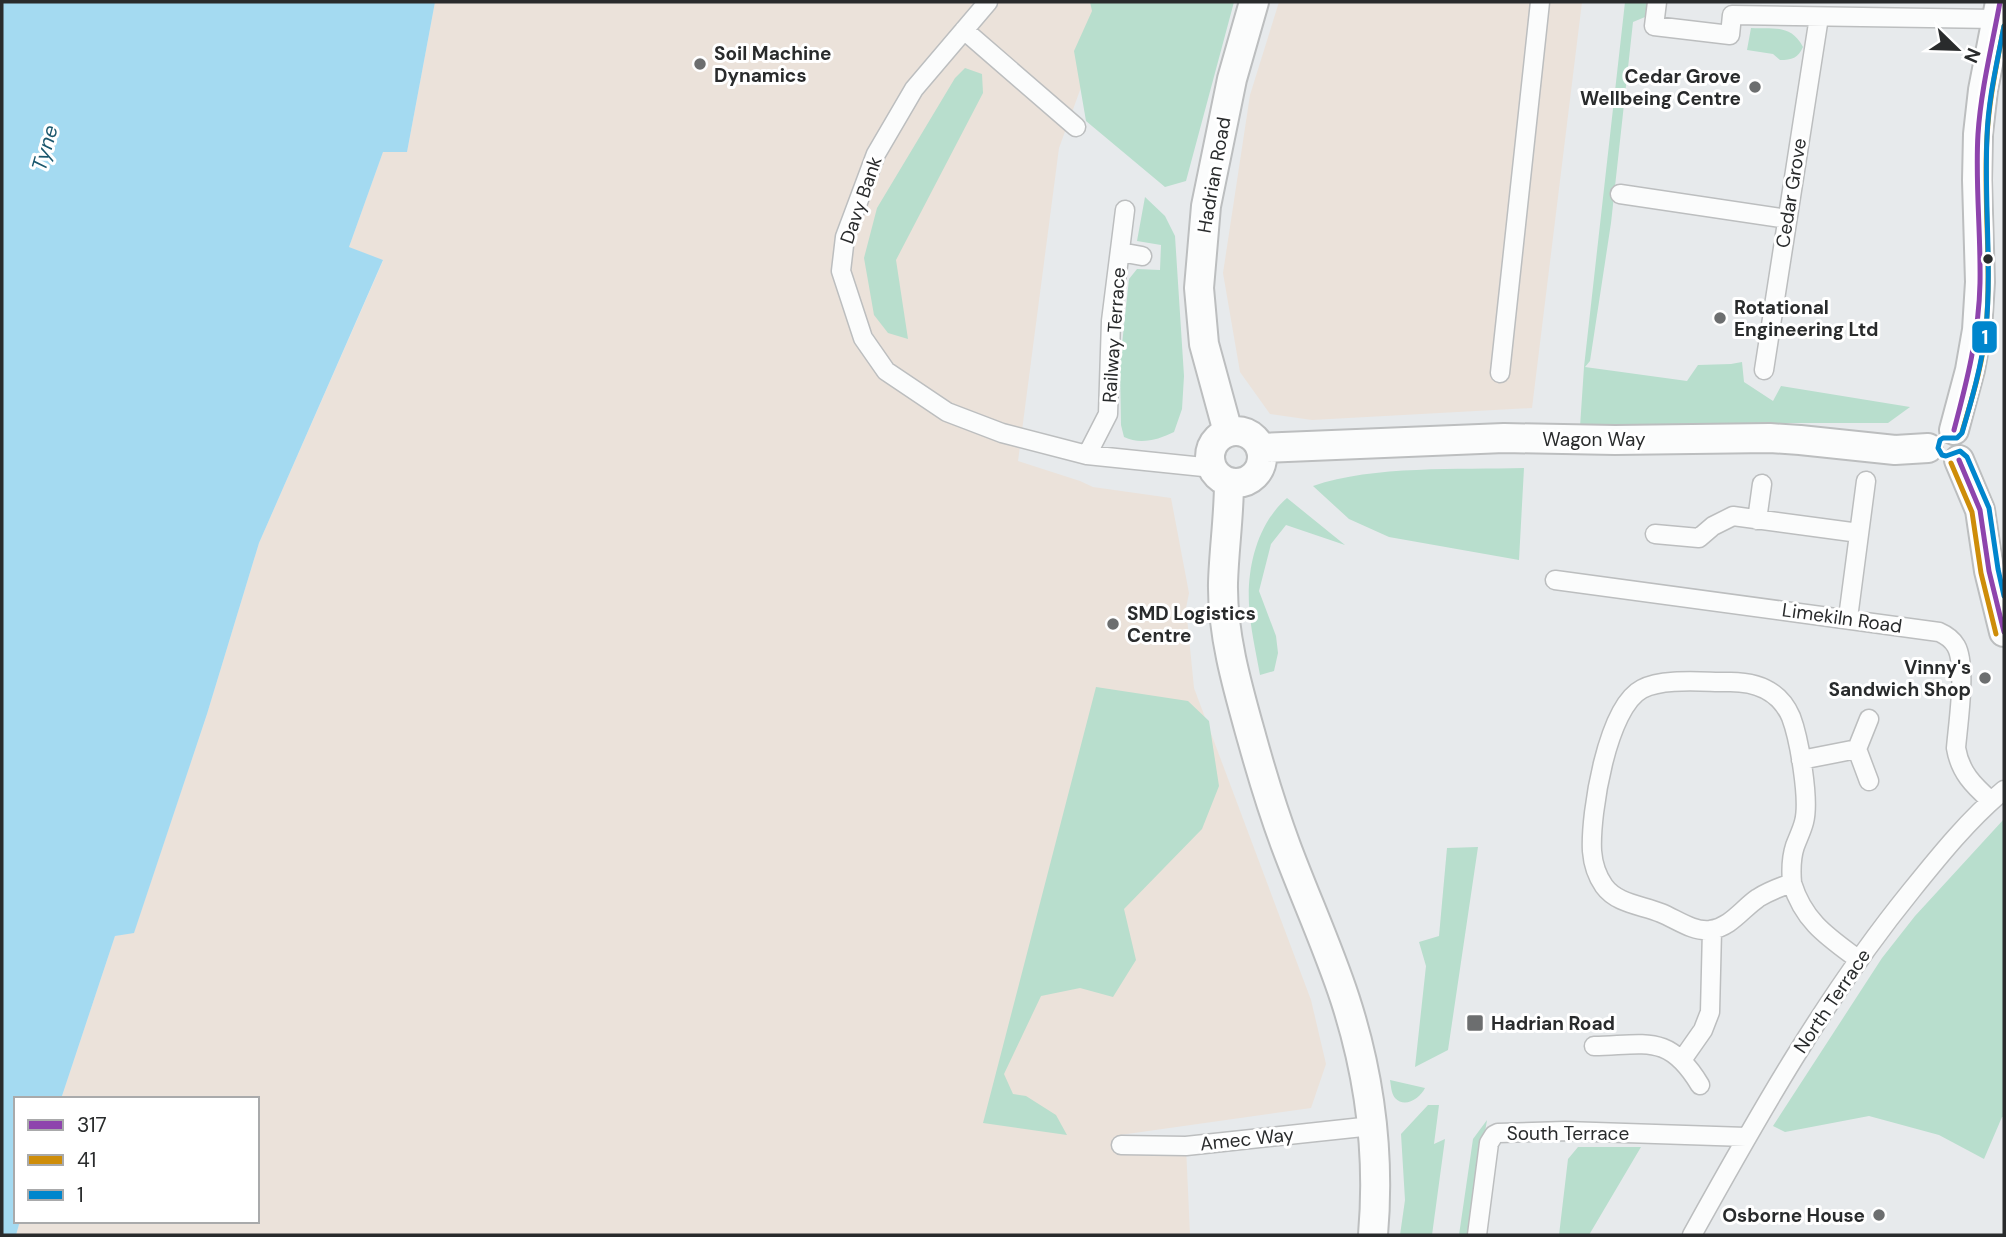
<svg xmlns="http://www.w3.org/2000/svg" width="2006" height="1237" font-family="'DM Sans',sans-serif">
<rect width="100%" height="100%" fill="#e7eaec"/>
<path fill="#ebe2da" d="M 435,2 L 1112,2 L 1059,148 L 1018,461 L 1080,481 L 1093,487 L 1171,498 L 1189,593 L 1186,608 L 1194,688 L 1311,1000 L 1326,1064 L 1311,1108 L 1120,1135 L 1121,1144 L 1186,1146 L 1190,1235 L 16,1235 L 20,1221 L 257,1221 L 257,1099 L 61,1099 L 115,936 L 134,932 L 207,714 L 259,543 L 383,261 L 349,247 L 383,152 L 407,152 Z
M 1279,2 L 1582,2 L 1532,408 L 1312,420 L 1270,414 L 1240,372 L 1223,273 L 1250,95 Z"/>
<path fill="#b8decd" d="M 1090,2 L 1234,2 L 1186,181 L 1165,187 L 1086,121 L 1074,51 L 1092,11 Z
M 1625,2 L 1647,2 L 1645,17 L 1633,22 L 1611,223 L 1590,361 L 1585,367 L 1687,381 L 1698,365 L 1731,364 L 1742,362 L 1744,382 L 1773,401 L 1781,386 L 1910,407 L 1888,423 L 1753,423 L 1580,427 L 1584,367 Z
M 1751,28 C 1773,29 1791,24 1803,47 C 1798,58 1792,60 1780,60 L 1773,54 L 1747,50 Z
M 965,68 L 982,74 L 983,93 L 896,260 L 908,339 L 888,333 L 874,315 L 864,258 L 877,208 L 955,78 Z
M 1145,197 L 1165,216 L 1175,236 L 1184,376 L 1182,409 L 1174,432 C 1158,440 1140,445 1124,437 L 1121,425 L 1120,363 L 1129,279 L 1137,269 L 1160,270 L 1161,245 L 1137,241 Z
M 1524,468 L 1519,560 L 1389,537 L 1349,519 L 1313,486 C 1374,465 1459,470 1524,468 Z
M 1287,498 L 1345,545 L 1286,525 L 1271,544 L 1259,591 L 1276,636 L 1278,653 L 1274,671 L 1260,675 C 1256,652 1250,627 1249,604 C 1247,566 1258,523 1287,498 Z
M 1096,687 L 1188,701 L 1209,721 L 1219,786 L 1202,829 L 1124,909 L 1136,960 L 1113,997 L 1080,988 L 1041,996 L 1004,1074 L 1013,1094 L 1026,1096 L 1056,1115 L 1067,1135 L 983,1123 Z
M 2004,819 L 2004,1117 L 2002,1117 L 1984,1159 L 1939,1135 L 1869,1116 L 1785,1132 L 1773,1126 L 1882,958 L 1915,916 Z
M 1478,847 L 1448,1050 L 1415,1067 L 1426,966 L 1419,942 L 1439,936 L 1447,848 Z
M 1390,1080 L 1425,1088 C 1420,1098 1405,1109 1395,1098 C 1391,1093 1391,1085 1390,1080 Z
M 1428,1105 L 1439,1105 L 1434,1144 L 1445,1139 L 1432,1235 L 1400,1235 L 1405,1200 L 1401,1134 Z
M 1487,1120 L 1468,1235 L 1459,1235 L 1473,1139 Z
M 1578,1147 L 1641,1147 L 1589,1235 L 1559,1235 L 1568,1159 Z"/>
<path fill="#a4daf1" d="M 2,2 L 435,2 L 407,152 L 383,152 L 349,247 L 383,260 L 259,543 L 207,714 L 134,933 L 115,936 L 61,1099 L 16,1099 L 16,1221 L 20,1221 L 16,1235 L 2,1235 Z"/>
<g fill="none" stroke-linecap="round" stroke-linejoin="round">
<defs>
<path id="street" d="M 988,2 L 914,89 L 876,154 L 845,237 L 841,271 L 863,338 L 886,371 L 947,412 L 1002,433 L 1087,455 L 1213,468
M 1657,2 L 1654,26 L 1730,35 L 1732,15 L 1996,19
M 964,30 L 1076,127
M 1620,194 L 1787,219
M 1120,252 L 1142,256
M 1764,370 L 1819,17
M 1500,373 L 1540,2
M 1087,455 L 1108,414 L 1111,321 L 1125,210
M 1757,520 L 1762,484
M 1655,534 L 1699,538 L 1713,526 L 1733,516 L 1859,533
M 1555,580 L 1939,632 C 1946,635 1952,639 1956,646 C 1967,665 1958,724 1956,748 C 1960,772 1973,785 1991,801
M 1848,618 L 1866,481
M 1869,719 L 1857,749 L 1869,781
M 1801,760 L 1857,749
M 1792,883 C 1791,871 1791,858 1795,846 C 1798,838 1802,830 1804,822 C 1810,800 1799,738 1791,717 C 1779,689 1754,681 1726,682 C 1702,682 1663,678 1642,689 C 1607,707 1590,814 1592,851 C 1593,864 1597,876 1604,886 C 1617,904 1642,905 1661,913 C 1676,919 1693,932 1710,930 C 1731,927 1742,909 1758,898 C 1769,891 1780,887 1792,883 C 1804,922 1828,937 1859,960
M 1594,1046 C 1646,1045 1669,1033 1700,1085
M 1682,1060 L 1703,1030 L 1710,1012 L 1712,930
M 1121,1145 L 1186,1146 L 1372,1126
M 1477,1235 L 1489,1143 L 1494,1135 L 1498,1133 L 1565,1131 L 1746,1137
M 1692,1235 C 1758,1116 1825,997 1911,891 C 1940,855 1969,819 2004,790"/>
<path id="primary" d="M 1954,430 L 1970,370 L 1977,330 L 1980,282 L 1977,180 L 1978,134 L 1983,90 L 2000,2
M1210 457a26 26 0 1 1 52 0a26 26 0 1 1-52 0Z
M 1228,432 L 1204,344 L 1199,288 L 1206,206 L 1232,79 L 1254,2
M 1261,448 L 1504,438 L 1615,440 L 1770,438 L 1800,440 L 1895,450 L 1928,448
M 1959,460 L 1980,510 L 1989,571 L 2004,632
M 1229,482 C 1229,516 1224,549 1223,583 C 1222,635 1238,689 1252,739 C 1262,775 1273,811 1286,846 C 1305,897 1328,947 1345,999 C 1370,1076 1380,1155 1373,1235"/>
</defs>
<use href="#street" stroke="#bcbebf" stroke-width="21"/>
<use href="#primary" stroke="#bcbebf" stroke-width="32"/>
<use href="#street" stroke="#fbfcfc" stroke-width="18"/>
<use href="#primary" stroke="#fbfcfc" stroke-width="28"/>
<defs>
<path id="bus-1" d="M 1954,430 C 1967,381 1979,334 1980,283 C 1981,233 1975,184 1978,134 C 1981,89 1992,46 2000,2
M 1959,460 L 1980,510 L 1989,571 L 2004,632"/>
<path id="bus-2" d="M 1962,432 C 1972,398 1983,364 1986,328 C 1992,264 1983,201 1987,137 C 1989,99 1997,63 2004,26
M 1951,463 L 1972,512 L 1981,573 L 1996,634"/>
<path id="bus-3" d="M 2004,26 C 1997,63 1988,100 1987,137 C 1984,201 1992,265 1986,329 C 1982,364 1972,399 1962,433 L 1957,438 L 1943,438 L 1940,440 L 1938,448 L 1942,455 L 1946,456 L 1960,451 L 1967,457 L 1989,508 L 1998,569 L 2004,596"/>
</defs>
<use href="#bus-1" stroke="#fff" stroke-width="10"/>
<use href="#bus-2" stroke="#fff" stroke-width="10"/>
<use href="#bus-3" stroke="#fff" stroke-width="10"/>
<use href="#bus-1" stroke="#8e44ad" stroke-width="5"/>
<use href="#bus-2" stroke="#ce8d09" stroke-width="5"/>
<use href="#bus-3" stroke="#0086cd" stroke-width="5"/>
</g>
<g fill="#6c6e6f" stroke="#fff" stroke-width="2.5">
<circle cx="700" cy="64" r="7"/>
<circle cx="1755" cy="87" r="7"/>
<circle cx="1720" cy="318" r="7"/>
<circle cx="1113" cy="624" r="7"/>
<circle cx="1985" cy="678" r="7"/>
<rect x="1466" y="1014" width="18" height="18" rx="3.5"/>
<circle cx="1879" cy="1215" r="7"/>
</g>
<circle fill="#292b2c" stroke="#fff" stroke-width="2.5" cx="1988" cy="259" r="6"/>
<g text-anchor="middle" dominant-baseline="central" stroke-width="6" stroke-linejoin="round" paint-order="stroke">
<g font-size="19" font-weight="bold" fill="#292b2c" stroke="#fff" text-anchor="start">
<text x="714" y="53">Soil Machine<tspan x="714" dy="22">Dynamics</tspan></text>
<text x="1741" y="76" text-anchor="end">Cedar Grove<tspan x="1741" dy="22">Wellbeing Centre</tspan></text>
<text x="1734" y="307">Rotational<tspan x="1734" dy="22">Engineering Ltd</tspan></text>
<text x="1127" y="613">SMD Logistics<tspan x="1127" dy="22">Centre</tspan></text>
<text x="1971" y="667" text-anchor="end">Vinny's<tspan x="1971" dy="22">Sandwich Shop</tspan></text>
<text x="1491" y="1023">Hadrian Road</text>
<text x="1865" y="1215" text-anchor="end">Osborne House</text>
</g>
<g font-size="19" fill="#292b2c" stroke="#fff">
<text transform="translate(1214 175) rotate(-80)">Hadrian Road</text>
<text transform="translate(1791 193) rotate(-81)">Cedar Grove</text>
<text transform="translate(861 200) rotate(-71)">Davy Bank</text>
<text transform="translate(1114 335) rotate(-86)">Railway Terrace</text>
<text x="1594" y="439">Wagon Way</text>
<text transform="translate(1842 618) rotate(8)">Limekiln Road</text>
<text transform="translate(1832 1001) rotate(-56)">North Terrace</text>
<text x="1568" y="1133">South Terrace</text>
<text transform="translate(1247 1139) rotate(-6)">Amec Way</text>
</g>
<g font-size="21" font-style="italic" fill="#1a576d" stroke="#fff">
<text transform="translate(45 148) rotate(-74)">Tyne</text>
</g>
</g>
<rect stroke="#fff" stroke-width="2.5" x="1971" y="320" width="27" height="34" rx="7" fill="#0086cd"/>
<g font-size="19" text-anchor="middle" font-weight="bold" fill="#fff">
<text x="1985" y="344">1</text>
</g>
<rect width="2006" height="1237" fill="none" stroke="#292b2c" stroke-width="7"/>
<rect x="14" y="1097" width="245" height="126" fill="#ffffff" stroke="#a9aaab" stroke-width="2"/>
<rect x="28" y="1120" width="35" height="10" fill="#8e44ad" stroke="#a9aaab" stroke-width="2"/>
<text x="77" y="1132" font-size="21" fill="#292b2c">317</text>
<rect x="28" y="1155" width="35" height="10" fill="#ce8d09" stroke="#a9aaab" stroke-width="2"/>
<text x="77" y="1167" font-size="21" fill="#292b2c">41</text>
<rect x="28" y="1190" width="35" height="10" fill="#0086cd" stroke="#a9aaab" stroke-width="2"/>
<text x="77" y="1202" font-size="21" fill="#292b2c">1</text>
<g transform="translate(1957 49) rotate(113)" stroke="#ffffff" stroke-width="5" paint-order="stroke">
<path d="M0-5L12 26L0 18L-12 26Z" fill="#292b2c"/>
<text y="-10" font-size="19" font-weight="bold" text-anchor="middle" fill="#292b2c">N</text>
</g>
</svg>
